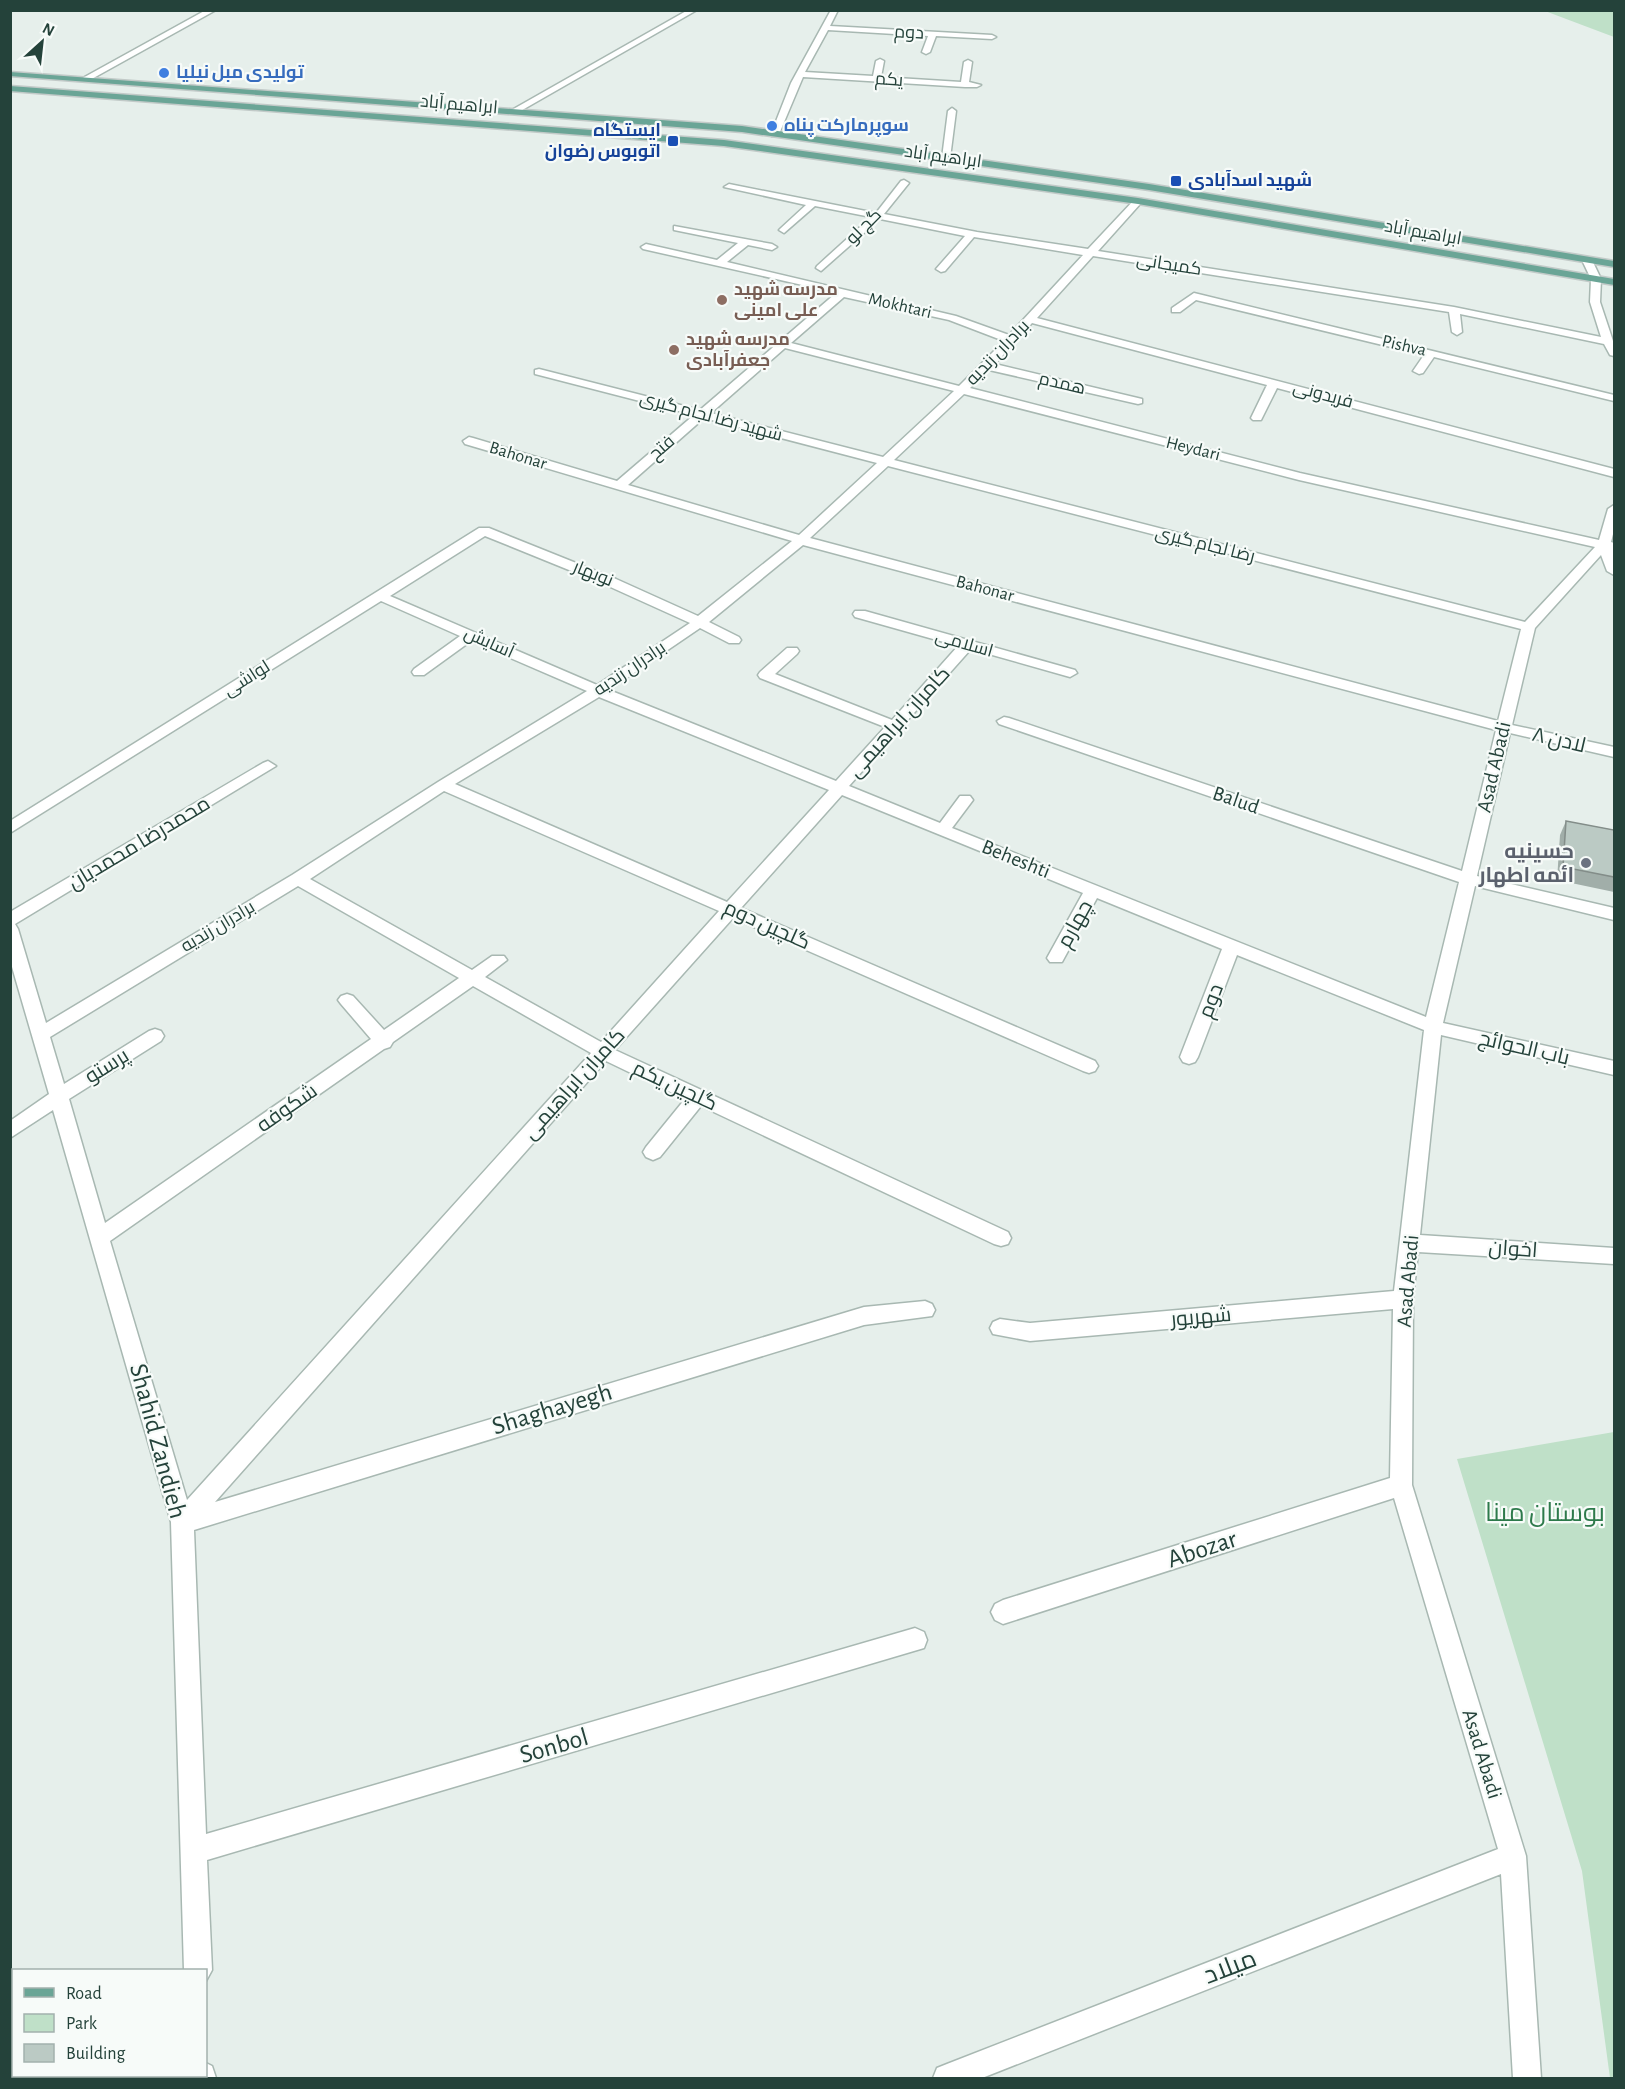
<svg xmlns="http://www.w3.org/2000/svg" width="1625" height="2089" font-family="'Alegreya Sans',Cairo,sans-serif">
<rect width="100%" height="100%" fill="#e6efeb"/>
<path fill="#bfe0c8" d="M 1545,11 L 1614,11 L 1614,37 Z
M 1614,1432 L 1614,2078 L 1610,2078 L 1582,1871 L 1457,1459 Z"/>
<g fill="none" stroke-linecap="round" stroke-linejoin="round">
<defs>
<path id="minor" d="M 206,10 L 216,10 L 88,81 L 81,79 Z
M 688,10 L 697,10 L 517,113 L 510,111 Z
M 831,10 L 838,10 L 830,26 L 992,35 L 996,37 L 992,39 L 936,36 L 930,52 L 926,54 L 922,52 L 928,36 L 828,30 L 805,72 L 873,76 L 876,61 L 880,59 L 884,61 L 881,77 L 961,82 L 964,62 L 968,60 L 972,62 L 969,82 L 981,85 L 977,87 L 965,87 L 803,77 L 779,134 L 772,136 L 771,134 L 791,83 Z
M 952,108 L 956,111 L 950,158 L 946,161 L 942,158 L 948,111 Z
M 904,180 L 909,183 L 884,214 L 977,232 L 1088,249 L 1135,199 L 1141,199 L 1141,203 L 1098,251 L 1454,307 L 1601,337 L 1590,302 L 1591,279 L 1582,260 L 1583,258 L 1591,258 L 1601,279 L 1600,302 L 1614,344 L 1614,356 L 1610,355 L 1604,344 L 1460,314 L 1462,332 L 1457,335 L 1452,332 L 1449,312 L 1093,256 L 1037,318 L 1614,469 L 1614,477 L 1277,388 L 1261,420 L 1253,420 L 1251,418 L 1267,385 L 1032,323 L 995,364 L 1142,399 L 1142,403 L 1138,404 L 989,370 L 970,388 L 1300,473 L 1599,540 L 1608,509 L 1614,505 L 1614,530 L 1611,542 L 1614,543 L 1614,551 L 1613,551 L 1614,575 L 1607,571 L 1601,555 L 1535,628 L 1512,725 L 1614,747 L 1614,757 L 1510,733 L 1477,876 L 1614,908 L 1614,920 L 1475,886 L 1443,1023 L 1614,1061 L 1614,1075 L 1441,1035 L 1420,1235 L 1614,1248 L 1614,1264 L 1418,1252 L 1413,1299 L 1412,1485 L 1526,1856 L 1541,2078 L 1513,2078 L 1501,1874 L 982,2078 L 933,2078 L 937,2068 L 947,2064 L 1498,1849 L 1394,1498 L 1003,1624 L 995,1620 L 991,1612 L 995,1604 L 1003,1600 L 1390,1478 L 1393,1309 L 1030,1341 L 993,1334 L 990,1328 L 993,1322 L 1000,1319 L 1030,1323 L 1394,1291 L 1424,1030 L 1237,955 L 1198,1057 L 1195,1062 L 1189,1064 L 1183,1062 L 1180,1057 L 1222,949 L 1097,898 L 1062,962 L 1050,962 L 1047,958 L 1083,893 L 842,795 L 741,908 L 1095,1061 L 1098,1066 L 1095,1071 L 1089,1073 L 1083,1071 L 733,918 L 615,1050 L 1008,1232 L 1011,1238 L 1008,1244 L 1001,1246 L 994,1244 L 701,1106 L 660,1157 L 653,1160 L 646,1157 L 643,1152 L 646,1147 L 685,1099 L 606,1061 L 215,1502 L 864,1307 L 925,1301 L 932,1304 L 935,1310 L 932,1316 L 864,1325 L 194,1530 L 206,1834 L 915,1628 L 924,1632 L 927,1640 L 924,1648 L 207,1860 L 212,1970 L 206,1981 L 206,1970 L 184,1970 L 171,1522 L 53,1110 L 10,1138 L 10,1121 L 49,1094 L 10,960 L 10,912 L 263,763 L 268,761 L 276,766 L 15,924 L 18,929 L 46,1023 L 292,875 L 438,782 L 587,691 L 471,641 L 424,675 L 414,675 L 412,672 L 414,669 L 460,636 L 381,601 L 10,833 L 10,821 L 479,528 L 489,528 L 616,579 L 698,616 L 792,541 L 465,444 L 463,441 L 469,437 L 473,438 L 617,481 L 694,415 L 535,374 L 535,370 L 539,369 L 700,410 L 835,294 L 798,284 L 643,249 L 641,247 L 646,244 L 717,260 L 738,243 L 674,230 L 674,226 L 772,244 L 777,247 L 772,250 L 748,245 L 727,262 L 956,316 L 1009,335 L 1083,255 L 974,237 L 945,271 L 941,272 L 936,269 L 965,236 L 880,219 L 821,271 L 816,268 L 817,266 L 871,217 L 815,206 L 784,233 L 779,230 L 781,228 L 806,205 L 724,187 L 729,184 L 876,213 L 901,181 ZM 844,297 L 949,320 L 1004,341 L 959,386 L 791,343 ZM 785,348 L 954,391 L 883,457 L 711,413 ZM 964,394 L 1299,480 L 1595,547 L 1525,622 L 894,460 ZM 704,418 L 877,463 L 799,535 L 628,485 ZM 888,466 L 1521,629 L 1498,721 L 810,538 ZM 485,536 L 606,585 L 690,623 L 597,685 L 390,596 ZM 803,545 L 1496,730 L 1462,871 L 1009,718 L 1004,717 L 997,721 L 999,724 L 1459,882 L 1426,1017 L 952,828 L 973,800 L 970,796 L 960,796 L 940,823 L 849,786 L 971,649 L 1070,677 L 1077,673 L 1075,670 L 865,611 L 855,611 L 853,614 L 855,617 L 958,646 L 892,720 L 775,674 L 797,654 L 799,651 L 797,648 L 787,648 L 760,672 L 758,675 L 760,678 L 885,727 L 836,781 L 609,690 L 700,628 L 729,643 L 739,643 L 741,640 L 739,637 L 709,622 ZM 599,697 L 829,790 L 727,902 L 455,784 ZM 444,791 L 719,911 L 601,1042 L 485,977 L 507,960 L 504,956 L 492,956 L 472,970 L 310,879 ZM 298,886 L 459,978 L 384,1030 L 353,996 L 347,994 L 341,996 L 338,1000 L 341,1004 L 371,1039 L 105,1223 L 69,1099 L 161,1041 L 164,1036 L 161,1031 L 155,1029 L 149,1031 L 64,1084 L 50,1037 ZM 473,986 L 591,1053 L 187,1500 L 110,1241 L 384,1049 L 390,1047 L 393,1042 Z
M 1194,293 L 1614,395 L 1614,401 L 1434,357 L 1423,373 L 1419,374 L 1413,371 L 1424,355 L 1196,300 L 1180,312 L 1172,312 L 1172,308 Z
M 206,2063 L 212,2066 L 216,2078 L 188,2078 L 188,2076 L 206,2076 Z"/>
<path id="major" d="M 10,72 L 742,126 L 1149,184 L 1614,261 L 1614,267 L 1149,190 L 742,132 L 10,76 Z
M 10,86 L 724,140 L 1138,198 L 1614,279 L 1614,285 L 1138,204 L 724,146 L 10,91 Z"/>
</defs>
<use href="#minor" stroke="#a8b8b2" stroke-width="3"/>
<use href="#major" stroke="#c2cac8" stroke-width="3"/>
<use href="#minor" fill="#fff" fill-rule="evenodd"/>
<use href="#major" fill="#6aa596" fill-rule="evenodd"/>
</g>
<path fill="#a1aea9" d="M 1566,821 L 1614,830 L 1614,892 L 1557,880 L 1560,835 Z"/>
<path fill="#bbcac4" stroke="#838d89" stroke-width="1.5" d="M 1566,821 L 1614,830 L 1614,877 L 1563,867 Z"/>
<g fill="#3f7fe0" stroke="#f7fbf9" stroke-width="2">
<circle cx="164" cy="73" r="6"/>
<circle cx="772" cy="126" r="6"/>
</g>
<g fill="#1a4fb4" stroke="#f7fbf9" stroke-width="2">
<rect x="667" y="135" width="12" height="12" rx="3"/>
<rect x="1170" y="175" width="12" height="12" rx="3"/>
</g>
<g fill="#8d6e63" stroke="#f7fbf9" stroke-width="2">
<circle cx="722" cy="300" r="6"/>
<circle cx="674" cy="350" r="6"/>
</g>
<circle fill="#6b7280" stroke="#f7fbf9" stroke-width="2" cx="1586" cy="863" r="6"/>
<g text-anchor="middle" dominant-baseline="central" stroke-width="4.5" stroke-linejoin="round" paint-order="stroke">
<g font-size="18" fill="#24423a" stroke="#f7fbf9">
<text transform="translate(909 33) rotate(3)">دوم</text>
<text transform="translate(889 80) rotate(4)">یکم</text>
<text transform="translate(459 105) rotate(5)">ابراهیم آباد</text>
<text transform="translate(943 157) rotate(8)">ابراهیم آباد</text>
<text transform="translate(864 227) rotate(-45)">گچ لو</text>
<text transform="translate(1423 233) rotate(10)">ابراهیم آباد</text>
<text transform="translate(1169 265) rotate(9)">کمیجانی</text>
<text transform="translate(900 306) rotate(13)">Mokhtari</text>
<text transform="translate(1404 346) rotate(13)">Pishva</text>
<text transform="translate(998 353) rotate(-46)">برادران زندیه</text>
<text transform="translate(1062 384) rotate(13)">همدم</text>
<text transform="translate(1323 395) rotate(15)">فریدونی</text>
<text transform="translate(711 417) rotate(15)">شهید رضا لجام گیری</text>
<text transform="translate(662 448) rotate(-41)">فتح</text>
<text transform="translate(1193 449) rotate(14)">Heydari</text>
<text transform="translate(518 456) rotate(17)">Bahonar</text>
<text transform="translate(1205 545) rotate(14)">رضا لجام گیری</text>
<text transform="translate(593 574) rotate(22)">نوبهار</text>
<text transform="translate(985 589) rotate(15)">Bahonar</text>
<text transform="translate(489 643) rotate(24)">آسایش</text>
<text transform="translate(964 644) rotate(16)">اسلامی</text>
<text transform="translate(630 669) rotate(-34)">برادران زندیه</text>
<text transform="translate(247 679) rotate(-32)">لواشی</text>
<text transform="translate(218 927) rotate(-31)">برادران زندیه</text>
</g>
<g font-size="18" font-weight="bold" fill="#366cbe" stroke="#f7fbf9" text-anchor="start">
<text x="176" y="73">تولیدی مبل نیلیا</text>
<text x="784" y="126">سوپرمارکت پناه</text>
</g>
<g font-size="18" font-weight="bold" fill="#164399" stroke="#f7fbf9" text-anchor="end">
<text x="661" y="131">ایستگاه<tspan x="661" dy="21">اتوبوس رضوان</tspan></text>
<text x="1188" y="181" text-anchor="start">شهید اسدآبادی</text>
</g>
<g font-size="18" font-weight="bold" fill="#785e54" stroke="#f7fbf9" text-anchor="start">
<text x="734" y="290">مدرسه شهید<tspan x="734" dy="21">علی امینی</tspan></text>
<text x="686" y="340">مدرسه شهید<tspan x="686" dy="21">جعفرآبادی</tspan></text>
</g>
<g font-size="21" fill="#24423a" stroke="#f7fbf9">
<text transform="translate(899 722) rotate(-48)">کامران ابراهیمی</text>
<text transform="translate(1559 740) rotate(13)">لادن ۸</text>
<text transform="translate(1494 767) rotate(-77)">Asad Abadi</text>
<text transform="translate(1236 800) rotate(19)">Balud</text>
<text transform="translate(139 843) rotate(-31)">محمدرضا محمدیان</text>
<text transform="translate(1016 859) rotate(22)">Beheshti</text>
<text transform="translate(1075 924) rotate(-61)">چهارم</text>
<text transform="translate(767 925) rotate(24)">گلچین دوم</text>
<text transform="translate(1211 1001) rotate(-69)">دوم</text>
<text transform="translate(1524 1048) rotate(13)">باب الحوائج</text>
<text transform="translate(107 1066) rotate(-32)">پرستو</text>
<text transform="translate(574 1084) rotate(-48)">کامران ابراهیمی</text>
<text transform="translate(675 1086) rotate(25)">گلچین یکم</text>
<text transform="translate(287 1108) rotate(-35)">شکوفه</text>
<text transform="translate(1513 1249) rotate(4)">اخوان</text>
<text transform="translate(1408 1281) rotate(-85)">Asad Abadi</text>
<text transform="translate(1201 1317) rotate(-5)">شهریور</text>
<text transform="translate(1482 1754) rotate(73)">Asad Abadi</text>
</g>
<g font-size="21" font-weight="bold" fill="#5b616d" stroke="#f7fbf9" text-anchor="end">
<text x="1574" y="851">حسینیه<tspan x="1574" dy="24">ائمه اطهار</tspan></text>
</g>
<g font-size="26" fill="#24423a" stroke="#f7fbf9">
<text transform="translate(552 1409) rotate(-17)">Shaghayegh</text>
<text transform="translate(158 1441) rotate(75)">Shahid Zandieh</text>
<text transform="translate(1202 1549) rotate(-18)">Abozar</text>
<text transform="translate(554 1746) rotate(-16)">Sonbol</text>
<text transform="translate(1230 1967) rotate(-21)">میلاد</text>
</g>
<g font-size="26" fill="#2d7a4b" stroke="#f7fbf9">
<text x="1545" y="1513">بوستان مینا</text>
</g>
</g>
<rect width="1625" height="2089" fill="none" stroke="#24423a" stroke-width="24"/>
<rect x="12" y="1969" width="195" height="108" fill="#f7fbf9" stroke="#a3b1ad" stroke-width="1.5"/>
<rect x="24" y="1988" width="30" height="9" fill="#6aa596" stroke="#a3b1ad" stroke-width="1.5"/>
<text x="66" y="1999" font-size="18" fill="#24423a">Road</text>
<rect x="24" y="2014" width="30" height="18" fill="#bfe0c8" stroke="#a3b1ad" stroke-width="1.5"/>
<text x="66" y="2029" font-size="18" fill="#24423a">Park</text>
<rect x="24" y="2044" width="30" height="18" fill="#bbcac4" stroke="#a3b1ad" stroke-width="1.5"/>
<text x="66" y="2059" font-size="18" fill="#24423a">Building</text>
<g transform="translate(42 42) rotate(27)" stroke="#f7fbf9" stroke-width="4.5" paint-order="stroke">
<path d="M0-4.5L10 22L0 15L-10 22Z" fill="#24423a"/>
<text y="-9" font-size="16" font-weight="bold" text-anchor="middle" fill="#24423a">N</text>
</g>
</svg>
